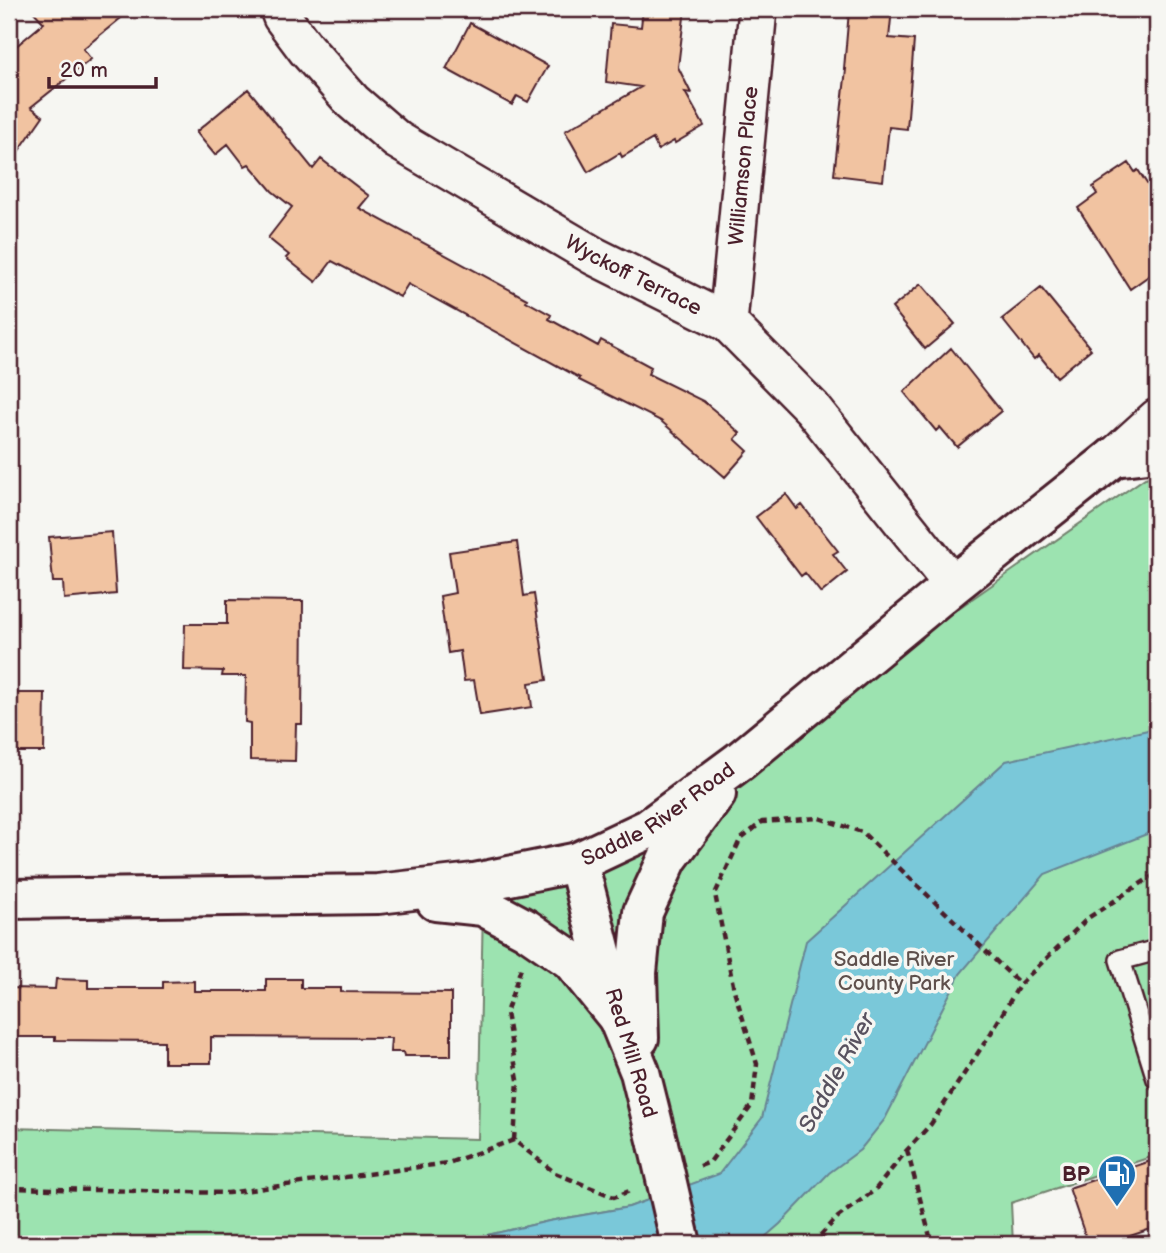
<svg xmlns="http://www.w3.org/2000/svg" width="1166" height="1253" font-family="'Balsamiq Sans',sans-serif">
<rect width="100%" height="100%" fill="#f6f6f2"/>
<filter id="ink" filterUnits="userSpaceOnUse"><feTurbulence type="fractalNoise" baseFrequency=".0143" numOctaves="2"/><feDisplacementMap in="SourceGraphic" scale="14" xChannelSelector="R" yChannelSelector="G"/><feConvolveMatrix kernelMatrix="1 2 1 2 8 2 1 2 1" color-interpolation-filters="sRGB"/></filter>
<g filter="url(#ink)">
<path fill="#9ce3b0" stroke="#73816e" stroke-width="2" d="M 1157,475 L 1157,1155 L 1011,1203 L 1013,1244 L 734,1244 L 719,1175 L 629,1207 L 549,1221 L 448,1244 L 9,1244 L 9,1128 L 478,1139 L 483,907 L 378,894 L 578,862 L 740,761 L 1145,478 Z"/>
<path fill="#7ac8d9" stroke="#678493" stroke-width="2" d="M 1157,728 L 1157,830 L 1045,874 L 960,974 L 885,1119 L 860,1150 L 829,1173 L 780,1224 L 757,1244 L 448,1244 L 549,1221 L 629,1207 L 719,1174 L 762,1118 L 806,941 L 1006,761 Z"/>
<path fill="#f1c3a1" stroke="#4a1f2b" stroke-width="2" d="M 31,9 L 132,9 L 83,49 L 91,59 L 31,107 L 43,116 L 9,165 L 9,52 L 44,23 Z
M 643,9 L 685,9 L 678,67 L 691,93 L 685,92 L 704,126 L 675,143 L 674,141 L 658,150 L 653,139 L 622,157 L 620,153 L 588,172 L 565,131 L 641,87 L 606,82 L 611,24 L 641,27 Z
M 858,9 L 892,9 L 889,38 L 914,40 L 907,129 L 889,127 L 883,181 L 834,175 L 846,69 L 844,69 L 849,11 L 858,11 Z
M 470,23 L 548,66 L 528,102 L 517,96 L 512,105 L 446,69 Z
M 248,89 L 313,169 L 321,159 L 369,196 L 359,208 L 527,299 L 526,301 L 551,315 L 549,319 L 598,346 L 601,340 L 651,367 L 648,374 L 703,401 L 720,415 L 740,433 L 735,439 L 748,451 L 725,477 L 661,421 L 579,380 L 580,378 L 408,284 L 400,297 L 332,261 L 316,282 L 286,258 L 289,255 L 268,238 L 292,207 L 272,191 L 249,164 L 245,166 L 228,144 L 215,155 L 196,132 Z
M 1129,163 L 1135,172 L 1138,170 L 1157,199 L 1157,270 L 1130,289 L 1078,208 L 1097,194 L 1093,187 Z
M 921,284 L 955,324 L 925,349 L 892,308 Z
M 1041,288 L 1091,349 L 1057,377 L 1039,355 L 1034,359 L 1002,319 Z
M 951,348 L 1001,411 L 957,447 L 940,427 L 936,431 L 904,392 Z
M 786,494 L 797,509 L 802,505 L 838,551 L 833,554 L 847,572 L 821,593 L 805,573 L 801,576 L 756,517 Z
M 112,532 L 116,594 L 64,599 L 63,582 L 53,582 L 49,537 Z
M 517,542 L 524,596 L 534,594 L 547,680 L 529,683 L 532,707 L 480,715 L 474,680 L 464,681 L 460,651 L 448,653 L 440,596 L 455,593 L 449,552 Z
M 227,600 L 303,601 L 302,724 L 296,724 L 295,761 L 250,760 L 250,723 L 245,722 L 246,676 L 222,676 L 223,671 L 184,670 L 185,624 L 227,624 Z
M 15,693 L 45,693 L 44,752 L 9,752 L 9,706 L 15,706 Z
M 56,979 L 88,980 L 88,988 L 163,988 L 163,982 L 194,981 L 194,991 L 266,991 L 266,979 L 301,979 L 301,988 L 341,988 L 341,992 L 451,993 L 451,1056 L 404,1056 L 403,1052 L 390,1052 L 391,1038 L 211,1037 L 211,1063 L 164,1063 L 164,1041 L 55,1040 L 55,1037 L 9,1037 L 9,988 L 55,989 Z
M 1157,1159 L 1157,1227 L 1106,1244 L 1088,1244 L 1069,1188 Z"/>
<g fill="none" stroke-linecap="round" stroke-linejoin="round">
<defs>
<path id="service" d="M 1157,950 L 1120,960 L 1157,1079"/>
<g id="minor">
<path id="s1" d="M 279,9 L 282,17 L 306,49 L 353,102 L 397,140 L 594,256 L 728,323 L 812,408 L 953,585"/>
<path id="s2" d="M 728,323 L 758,9"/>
<path d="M 1114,457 L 1157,418"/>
</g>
<path id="tertiary" d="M 9,899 L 378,894 L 474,883 L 578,862
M 436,901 L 483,906 L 526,929 L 571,960 L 618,1018"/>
<g id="secondary">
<path d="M 639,1038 L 637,973 L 643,912 L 668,858 L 716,794"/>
<path id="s3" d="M 658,1144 L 640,1072 L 618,1018 L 578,862 L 648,829 L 740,761 L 953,585 L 1114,457"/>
</g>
<path id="trunk" d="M 1114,457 L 1157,452"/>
</defs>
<use href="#service" stroke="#4a1f2b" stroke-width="24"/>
<use href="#minor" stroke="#4a1f2b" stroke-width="42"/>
<use href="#tertiary" stroke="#4a1f2b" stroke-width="44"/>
<use href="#secondary" stroke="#4a1f2b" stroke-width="44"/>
<use href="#trunk" stroke="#4a1f2b" stroke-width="44"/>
<path stroke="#4a1f2b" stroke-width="4.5" stroke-dasharray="7 5" stroke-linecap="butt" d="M 514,1140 L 518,1080 L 506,1013 L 521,968
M 907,1150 L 932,1244
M 700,1166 L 710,1162 L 752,1105 L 757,1064 L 734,990 L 715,894 L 740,840 L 762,822 L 819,818 L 862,832 L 1020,984 L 1088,918 L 1157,873
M 9,1188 L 228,1193 L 448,1163 L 514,1140 L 555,1173 L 614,1197 L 632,1190
M 821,1234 L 827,1244
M 812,1244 L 838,1217 L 875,1190 L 907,1150 L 931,1124 L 991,1033 L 1020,984"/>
<use href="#service" stroke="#f6f6f2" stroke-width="19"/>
<use href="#minor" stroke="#f6f6f2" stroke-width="37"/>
<use href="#tertiary" stroke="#f6f6f2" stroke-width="38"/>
<use href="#secondary" stroke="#f6f6f2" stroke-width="38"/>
<use href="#trunk" stroke="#f6f6f2" stroke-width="38"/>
<defs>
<path id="secondary-bridge" d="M 658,1144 L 681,1244"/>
</defs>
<use href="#secondary-bridge" stroke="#4a1f2b" stroke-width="44" stroke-linecap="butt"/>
<use href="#secondary-bridge" stroke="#f6f6f2" stroke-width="38"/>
</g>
</g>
<defs>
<symbol id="fuel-pin" viewBox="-11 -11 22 30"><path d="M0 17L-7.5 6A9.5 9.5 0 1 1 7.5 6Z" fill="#1f6fb2" stroke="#f6f6f2"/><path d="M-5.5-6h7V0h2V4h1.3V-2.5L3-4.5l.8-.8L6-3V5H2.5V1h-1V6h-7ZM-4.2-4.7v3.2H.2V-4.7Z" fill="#fff"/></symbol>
</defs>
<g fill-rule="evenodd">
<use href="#fuel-pin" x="1095" y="1152" width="44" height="60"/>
</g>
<g text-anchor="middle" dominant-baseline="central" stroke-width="7" stroke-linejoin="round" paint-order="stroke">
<g font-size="21" fill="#4a1f2b" stroke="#f6f6f2">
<text stroke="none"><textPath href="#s2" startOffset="158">Williamson Place</textPath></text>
<text stroke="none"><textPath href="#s1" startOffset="450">Wyckoff Terrace</textPath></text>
<text stroke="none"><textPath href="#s3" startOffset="387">Saddle River Road</textPath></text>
<text transform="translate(631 1053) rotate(73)">Red Mill Road</text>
</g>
<g font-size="21" fill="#5e504c" stroke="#f6f6f2">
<text x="894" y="959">Saddle River<tspan x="894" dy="24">County Park</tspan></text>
</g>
<g font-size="21" font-weight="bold" fill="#4a1f2b" stroke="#f6f6f2" text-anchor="end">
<text x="1090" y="1174">BP</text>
</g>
<g font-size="23" font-style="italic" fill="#58525f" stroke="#f6f6f2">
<text transform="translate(837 1073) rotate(-61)">Saddle River</text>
</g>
</g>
<rect width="1166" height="1253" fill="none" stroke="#f6f6f2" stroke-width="35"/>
<rect x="18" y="18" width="1131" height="1218" fill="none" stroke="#4a1f2b" stroke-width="2.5" filter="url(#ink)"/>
<path d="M49 77v10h107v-10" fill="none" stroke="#4a1f2b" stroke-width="3.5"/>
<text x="60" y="77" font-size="21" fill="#4a1f2b" stroke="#f6f6f2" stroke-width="5" paint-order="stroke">20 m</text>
</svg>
